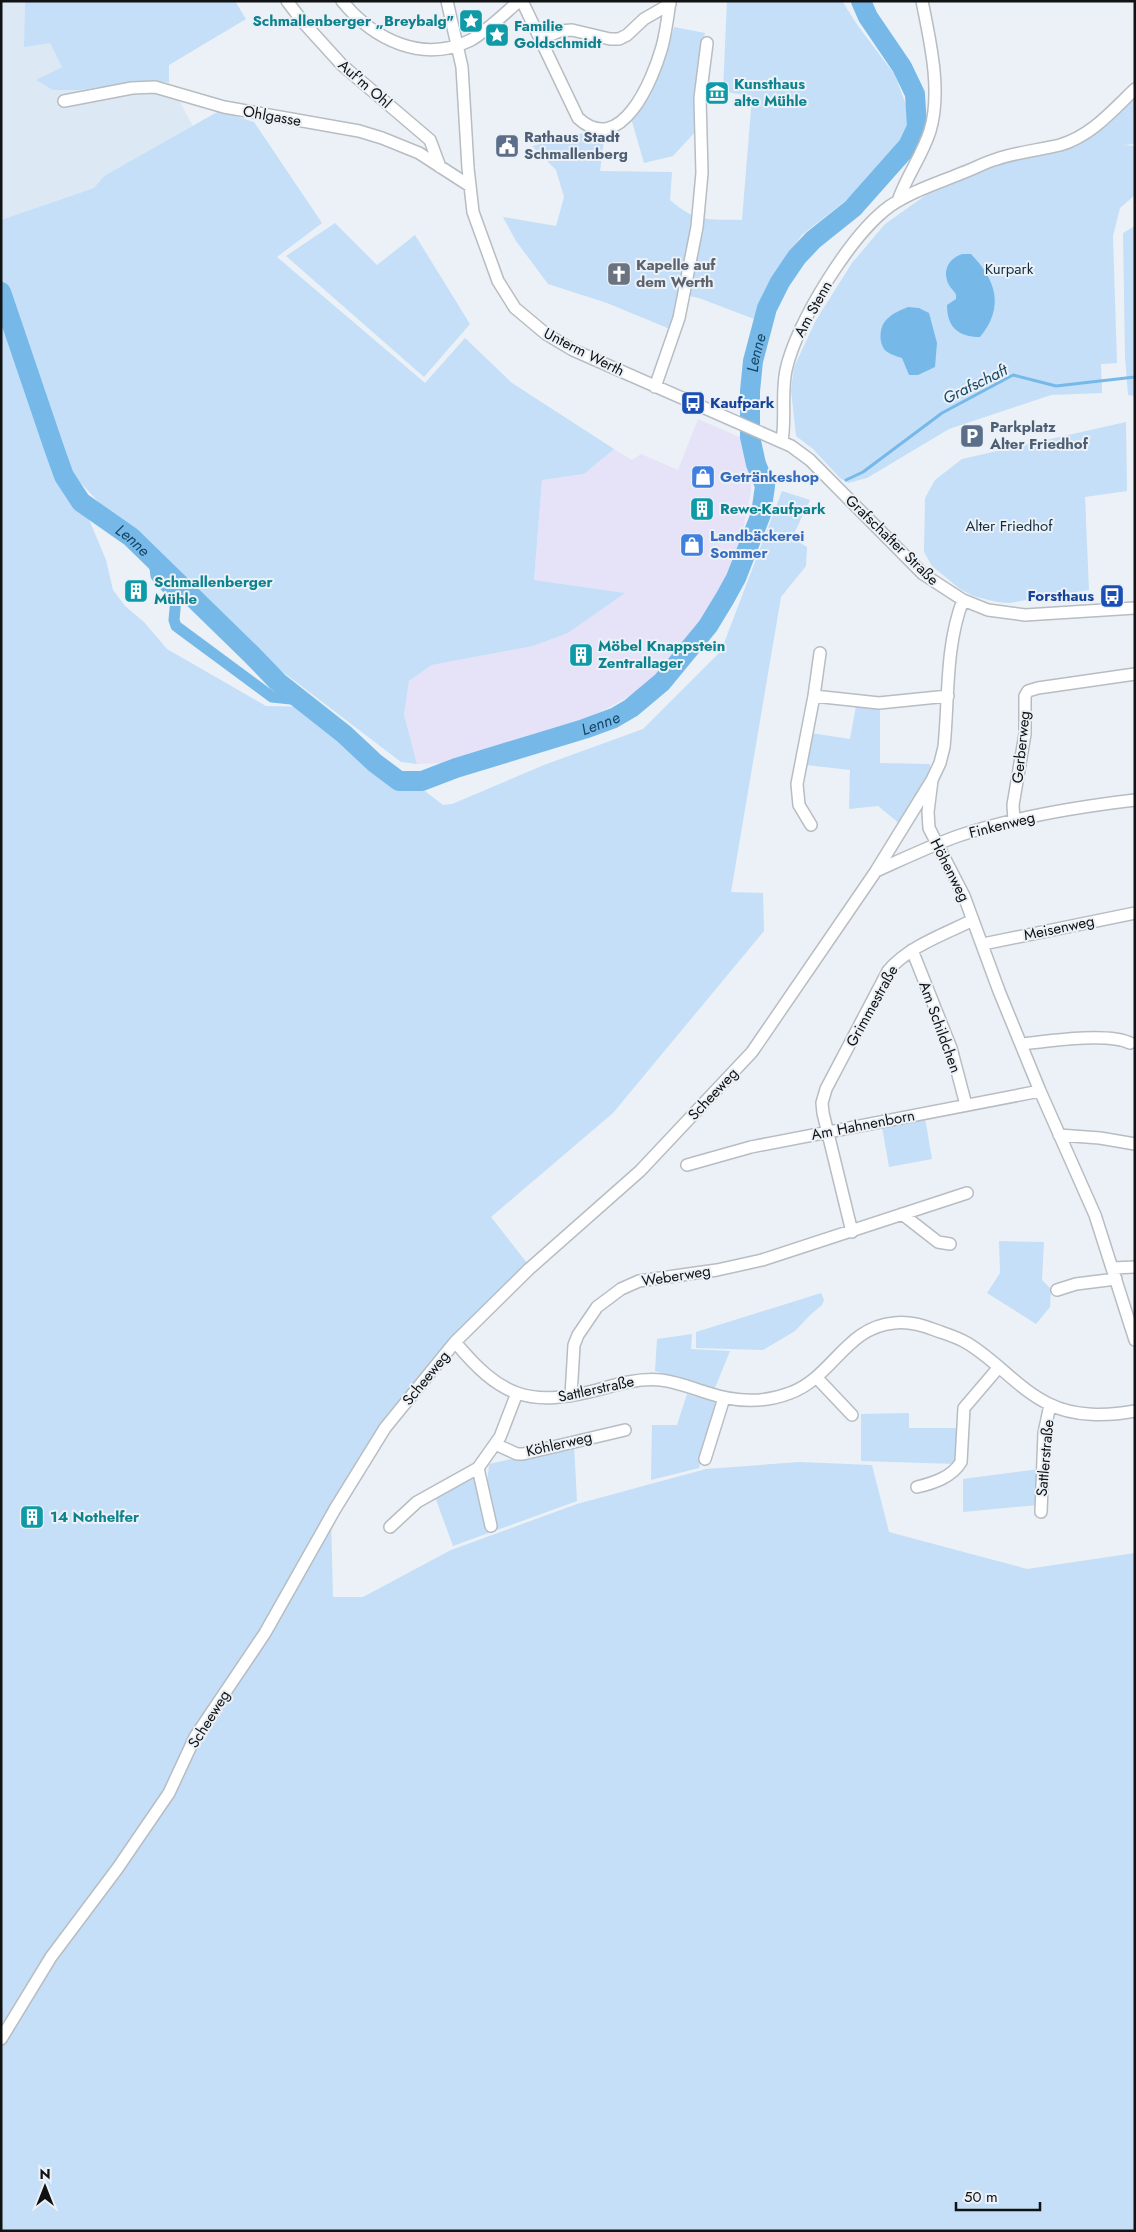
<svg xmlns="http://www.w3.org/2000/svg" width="1136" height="2232" font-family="Jost,sans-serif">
<rect width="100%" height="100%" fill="#ebf1f6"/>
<path fill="#e6e3f9" d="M 698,419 L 751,442 L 751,491 L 739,550 L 726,596 L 693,641 L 645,687 L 599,713 L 546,734 L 459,762 L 417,764 L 404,716 L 409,681 L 432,665 L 533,646 L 568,633 L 624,593 L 534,580 L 542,480 L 584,474 L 614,449 L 632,460 L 641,454 L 678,470 Z"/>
<path fill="#dce8f3" d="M 1,1 L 25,1 L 24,46 L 50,43 L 62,67 L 37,80 L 53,90 L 79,90 L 145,81 L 169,82 L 193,126 L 104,176 L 94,188 L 1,220 Z"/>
<path fill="#c4dff7" d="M 25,1 L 235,1 L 246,19 L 169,65 L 169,82 L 145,81 L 79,90 L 53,90 L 36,80 L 62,67 L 50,43 L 24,47 Z
M 727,1 L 842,1 L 858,26 L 895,75 L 909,113 L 910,123 L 883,171 L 802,235 L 771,278 L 754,319 L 699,298 L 684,295 L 670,329 L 607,303 L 548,284 L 516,241 L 503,217 L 556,226 L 564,197 L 556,170 L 532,146 L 579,134 L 605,132 L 600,171 L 672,172 L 670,200 C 696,223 710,219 742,220 L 752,97 L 723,91 Z
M 674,27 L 705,33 L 696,81 L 697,130 L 673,156 L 644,163 L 631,118 C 652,91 665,59 674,27 Z
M 1135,98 L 1135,144 L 1123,145 L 1135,146 L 1135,195 L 1120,208 L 1113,236 L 1117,363 L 1101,364 L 1102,393 L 1051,395 L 949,429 L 867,478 L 848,483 L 840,478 L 813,449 L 796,436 L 791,390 L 794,367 L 816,320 L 852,263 L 885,224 L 933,190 L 1005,160 L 1099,128 Z
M 219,111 L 254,122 L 322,223 L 277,257 L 425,383 L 465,338 L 512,383 L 614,449 L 584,474 L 542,480 L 534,580 L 625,593 L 568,633 L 533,646 L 432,665 L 409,681 L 404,715 L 417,764 L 401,762 L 191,602 L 68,469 L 106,560 L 113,590 L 125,606 L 144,622 L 167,649 L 266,706 L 317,707 L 443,805 L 452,804 L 544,765 L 643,729 L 721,651 L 782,491 L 810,500 L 792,538 L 807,547 L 806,566 L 781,597 L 731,892 L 763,893 L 764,931 L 613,1113 L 491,1217 L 527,1263 L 418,1384 L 331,1518 L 333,1597 L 363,1597 L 451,1550 L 577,1504 L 706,1469 L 799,1462 L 872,1465 L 889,1532 L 1027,1569 L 1135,1553 L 1135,2231 L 1,2231 L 1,220 L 94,188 L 104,176 Z
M 335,223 L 377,265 L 415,235 L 470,324 L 424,377 L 286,256 Z
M 1135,226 L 1135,396 L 1128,395 L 1125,356 L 1123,233 Z
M 1126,422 L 1127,491 L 1085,497 L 1089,590 L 1009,603 L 997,602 L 973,596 L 960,589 L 932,566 L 924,552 L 925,498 L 935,480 L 962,459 Z
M 856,706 L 880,709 L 880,763 L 930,764 L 930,774 L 900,824 L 878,806 L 849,809 L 850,770 L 806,765 L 811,733 L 850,739 Z
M 925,1118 L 932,1159 L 889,1167 L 882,1127 Z
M 999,1241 L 1044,1242 L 1042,1280 L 1051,1289 L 1050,1307 L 1036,1324 L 987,1293 L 1000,1273 Z
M 821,1293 L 824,1300 L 822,1305 L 810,1315 L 795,1331 L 763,1350 L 696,1348 L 696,1332 Z
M 692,1334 L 691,1349 L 730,1351 L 715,1388 L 655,1371 L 657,1339 Z
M 687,1394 L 719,1403 L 699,1468 L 651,1480 L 652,1425 L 677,1425 Z
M 909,1413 L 909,1428 L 957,1428 L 957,1464 L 861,1461 L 861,1414 Z
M 574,1445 L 577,1501 L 453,1546 L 435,1497 L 472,1479 L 487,1485 L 489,1464 Z
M 1040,1469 L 1038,1505 L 963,1512 L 963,1479 Z"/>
<path fill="#76b9e9" d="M 962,254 L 971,254 C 996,280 1005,307 980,337 C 958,337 947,327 947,305 L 956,299 L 956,295 C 954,290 951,289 949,285 C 942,271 948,259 962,254 Z
M 908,307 L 919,308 L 929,313 L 937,343 L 935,367 L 918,375 L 909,375 L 902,358 C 896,356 888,354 884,349 C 878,340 880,325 887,319 C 893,313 901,310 908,307 Z"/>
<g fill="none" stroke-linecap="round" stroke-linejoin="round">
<path stroke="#76b9e9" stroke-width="3" d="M 846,480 L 863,472 L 942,413 L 1013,375 L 1056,386 L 1135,377
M 765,486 L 777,482"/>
<path stroke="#76b9e9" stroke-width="11" d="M 154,561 L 156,576 L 176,598 L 174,620 L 176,626 L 272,697 L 300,700"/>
<path stroke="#76b9e9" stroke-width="20" id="s1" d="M 1,292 L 54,448 L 64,476 L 81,502 L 131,537 L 251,654 L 278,682 L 344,734 L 375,763 L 399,781 L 422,781 L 456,768 L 584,729 L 614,718 L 631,708 L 662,682 L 708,626 L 725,598 L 736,578 L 761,514 L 765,486 L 756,464 L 750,437 L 750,391 L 753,361 L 767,308 L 780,282 L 797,257 L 813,240 L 853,208 L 908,146 L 917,127 L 915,94 L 902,67 L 868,17 L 861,1"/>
<defs>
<path id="minor" d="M 287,1 L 303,22 L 342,65 L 430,140 L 440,167
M 342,1 C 374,40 423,64 471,40 C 488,30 504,14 519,1
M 447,1 L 462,67 L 468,168 L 473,212 L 498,281 L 515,308 L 546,334 L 573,350 L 791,446 L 810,460 L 923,574 L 963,600 L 988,610 L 1025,615 L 1135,608
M 522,1 L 578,118 C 621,158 653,79 662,47 C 666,32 668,16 670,1
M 541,39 L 560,31 L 572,30 L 610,39 L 619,39 L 627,35 L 644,19 L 670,4 L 667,3
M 64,101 L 132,88 L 155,87 L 224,107 L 359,131 L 382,138 L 419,153 L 470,186
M 898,201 C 906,177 922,156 930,131 C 942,91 930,41 922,1
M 655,387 L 679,318 L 697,227 L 702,173 L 700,98 L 707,43
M 782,441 C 786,417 781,394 786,370 C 796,323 851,234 890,206 C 912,191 938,183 962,173 C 974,169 985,162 997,159 C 1018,152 1039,150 1060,145 C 1091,136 1112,111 1135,89
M 963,600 C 945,647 949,698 944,747 L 940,763 L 932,780 L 928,812 L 929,828 L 964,896 L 999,991 L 1040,1091 L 1095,1215 L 1135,1340
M 820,653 L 814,696 L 879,703 L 948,696
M 1014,821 L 1013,805 L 1025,734 L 1025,696 L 1028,691 L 1038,688 L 1135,674
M 811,825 L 799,805 L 797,784 L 814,696
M 876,871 C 903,859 930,846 958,836 C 1014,817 1076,807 1135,800
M 983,944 L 1135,913
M 912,950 L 951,1048 L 966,1105
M 1022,1044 C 1048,1041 1108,1032 1130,1043
M 1059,1135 L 1100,1138 L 1135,1144
M 687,1165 L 751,1147 L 1040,1091
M 902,1214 L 938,1242 L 950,1244
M 852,1232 L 823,1113 L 822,1103 L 826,1089 L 888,971 C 909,946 945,934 973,920
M 1113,1268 L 1135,1267
M 1057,1290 L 1076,1284 L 1116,1279
M 455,1342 C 500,1396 528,1408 597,1390 C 618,1384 639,1378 661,1380 C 677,1382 692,1388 708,1393 C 735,1402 764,1403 790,1393 C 832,1378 846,1327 894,1323 C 909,1321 922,1325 935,1330 C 946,1334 957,1337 967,1343 C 996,1360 1018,1389 1049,1404 C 1074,1417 1108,1416 1135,1411
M 817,1378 L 852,1415
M 571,1396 L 574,1345 L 578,1335 L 597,1307 L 621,1289 L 639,1281 L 717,1270 L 762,1260 L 967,1193
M 495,1444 L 517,1454 L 523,1454 L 625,1430
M 705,1459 L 724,1398
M 478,1468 L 491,1526
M 917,1487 C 934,1483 952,1477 961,1462 L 964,1408 L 999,1367
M 1041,1512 L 1044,1433 L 1050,1405
M 390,1527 L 417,1502 L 478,1468 L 500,1437 L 517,1393
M 1,2039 L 51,1957 L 117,1869 L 169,1793 L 195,1737 L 265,1633 L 335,1509 L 385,1428 L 455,1342 L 529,1269 L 640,1171 L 752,1052 L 876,871 L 932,780"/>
</defs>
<use href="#minor" stroke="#b7bdc2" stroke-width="14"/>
<use href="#minor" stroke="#fff" stroke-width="11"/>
</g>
<defs>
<symbol id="sight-square" viewBox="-11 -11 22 22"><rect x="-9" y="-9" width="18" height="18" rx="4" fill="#0f9aa8" stroke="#ebf1f6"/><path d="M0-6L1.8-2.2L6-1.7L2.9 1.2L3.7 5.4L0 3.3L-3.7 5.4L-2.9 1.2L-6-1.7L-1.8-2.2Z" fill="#fff"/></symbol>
<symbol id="museum-square" viewBox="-11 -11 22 22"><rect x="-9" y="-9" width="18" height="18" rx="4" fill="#0f9aa8" stroke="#ebf1f6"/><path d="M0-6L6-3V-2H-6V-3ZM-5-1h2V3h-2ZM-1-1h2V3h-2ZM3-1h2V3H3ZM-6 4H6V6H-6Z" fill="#fff"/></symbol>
<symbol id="civic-square" viewBox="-11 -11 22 22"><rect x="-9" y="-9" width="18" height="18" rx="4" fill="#5c6f8a" stroke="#ebf1f6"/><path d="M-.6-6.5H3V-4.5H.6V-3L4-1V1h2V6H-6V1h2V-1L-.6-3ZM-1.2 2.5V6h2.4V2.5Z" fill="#fff"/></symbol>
<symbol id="church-square" viewBox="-11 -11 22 22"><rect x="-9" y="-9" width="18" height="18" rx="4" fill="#6b7280" stroke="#ebf1f6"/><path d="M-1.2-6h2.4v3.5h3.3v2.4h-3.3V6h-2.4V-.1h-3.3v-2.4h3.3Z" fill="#fff"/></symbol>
<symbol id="bus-square" viewBox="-11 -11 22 22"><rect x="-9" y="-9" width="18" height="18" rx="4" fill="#1a4fb4" stroke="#ebf1f6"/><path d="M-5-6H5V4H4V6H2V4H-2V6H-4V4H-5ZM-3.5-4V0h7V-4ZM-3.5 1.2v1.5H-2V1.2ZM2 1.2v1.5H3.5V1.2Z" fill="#fff"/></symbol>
<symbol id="parking-square" viewBox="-11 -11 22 22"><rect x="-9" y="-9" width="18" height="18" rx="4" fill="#5c6f8a" stroke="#ebf1f6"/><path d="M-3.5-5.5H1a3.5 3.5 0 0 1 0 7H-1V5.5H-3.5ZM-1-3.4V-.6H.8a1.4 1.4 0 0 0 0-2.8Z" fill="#fff"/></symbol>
<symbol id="shop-square" viewBox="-11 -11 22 22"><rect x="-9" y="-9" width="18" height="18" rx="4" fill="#3f7fe0" stroke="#ebf1f6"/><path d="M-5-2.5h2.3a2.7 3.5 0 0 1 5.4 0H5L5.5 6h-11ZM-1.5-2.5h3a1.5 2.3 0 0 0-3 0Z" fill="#fff"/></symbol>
<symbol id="building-square" viewBox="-11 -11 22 22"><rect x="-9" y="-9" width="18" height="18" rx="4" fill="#0f9aa8" stroke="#ebf1f6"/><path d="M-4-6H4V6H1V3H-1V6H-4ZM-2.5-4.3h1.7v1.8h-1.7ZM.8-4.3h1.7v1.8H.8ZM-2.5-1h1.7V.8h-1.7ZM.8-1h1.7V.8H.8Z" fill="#fff"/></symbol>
</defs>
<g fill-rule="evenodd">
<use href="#sight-square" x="457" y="7" width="28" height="28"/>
<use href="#sight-square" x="483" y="21" width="28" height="28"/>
<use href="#museum-square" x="703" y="79" width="28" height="28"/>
<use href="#civic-square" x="493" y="132" width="28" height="28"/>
<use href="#church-square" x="605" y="260" width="28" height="28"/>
<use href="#bus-square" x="679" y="389" width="28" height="28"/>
<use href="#parking-square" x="958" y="422" width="28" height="28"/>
<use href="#shop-square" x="689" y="463" width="28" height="28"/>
<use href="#building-square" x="688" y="495" width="28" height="28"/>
<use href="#shop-square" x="678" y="531" width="28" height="28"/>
<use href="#building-square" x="122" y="577" width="28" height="28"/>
<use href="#bus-square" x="1098" y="582" width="28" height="28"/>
<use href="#building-square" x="567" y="641" width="28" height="28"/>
<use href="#building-square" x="18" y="1503" width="28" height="28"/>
</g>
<g text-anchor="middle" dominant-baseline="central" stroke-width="4" stroke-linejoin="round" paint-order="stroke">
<g font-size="15" font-weight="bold" fill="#0d838f" stroke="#ebf1f6" text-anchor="start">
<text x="454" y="21" text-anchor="end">Schmallenberger „Breybalg"</text>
<text x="514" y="26">Familie<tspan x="514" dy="17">Goldschmidt</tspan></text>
<text x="734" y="84">Kunsthaus<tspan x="734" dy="17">alte Mühle</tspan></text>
<text x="720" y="509">Rewe-Kaufpark</text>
<text x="154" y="582">Schmallenberger<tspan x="154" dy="17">Mühle</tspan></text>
<text x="598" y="646">Möbel Knappstein<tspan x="598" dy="17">Zentrallager</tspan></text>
<text x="50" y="1517">14 Nothelfer</text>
</g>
<g font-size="15" fill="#101213" stroke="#ebf1f6">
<text transform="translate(365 84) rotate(41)">Auf'm Ohl</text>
<text transform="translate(272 116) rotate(10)">Ohlgasse</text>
<text transform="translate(813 309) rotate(-61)">Am Stenn</text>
<text transform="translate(584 352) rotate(27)">Unterm Werth</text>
<text transform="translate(892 540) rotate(44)">Grafschafter Straße</text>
<text transform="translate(1021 747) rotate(-84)">Gerberweg</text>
<text transform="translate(1002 825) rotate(-14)">Finkenweg</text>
<text transform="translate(950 870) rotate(63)">Höhenweg</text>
<text transform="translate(1059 928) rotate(-12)">Meisenweg</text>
<text transform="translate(872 1006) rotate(-61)">Grimmestraße</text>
<text transform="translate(940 1027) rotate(70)">Am Schildchen</text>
<text transform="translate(713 1094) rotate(-47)">Scheeweg</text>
<text transform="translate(863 1125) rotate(-11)">Am Hahnenborn</text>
<text transform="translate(676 1276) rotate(-9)">Weberweg</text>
<text transform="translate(426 1378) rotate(-51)">Scheeweg</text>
<text transform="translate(596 1389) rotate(-12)">Sattlerstraße</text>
<text transform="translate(559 1444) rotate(-13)">Köhlerweg</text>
<text transform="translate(1045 1458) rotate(-85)">Sattlerstraße</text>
<text transform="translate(209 1719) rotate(-58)">Scheeweg</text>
</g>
<g font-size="15" font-weight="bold" fill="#4e5e75" stroke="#ebf1f6" text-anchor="start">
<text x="524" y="137">Rathaus Stadt<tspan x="524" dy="17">Schmallenberg</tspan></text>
<text x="990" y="427">Parkplatz<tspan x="990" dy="17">Alter Friedhof</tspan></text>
</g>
<g font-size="15" font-weight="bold" fill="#5b616d" stroke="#ebf1f6" text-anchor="start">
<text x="636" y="265">Kapelle auf<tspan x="636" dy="17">dem Werth</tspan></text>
</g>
<g font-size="15" fill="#122d42" stroke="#ebf1f6">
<text x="1009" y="269">Kurpark</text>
<text x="1009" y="526">Alter Friedhof</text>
</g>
<g font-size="15" font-weight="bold" fill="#164399" stroke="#ebf1f6" text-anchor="start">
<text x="710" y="403">Kaufpark</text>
<text x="1094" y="596" text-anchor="end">Forsthaus</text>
</g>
<g font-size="15" font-weight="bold" fill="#366cbe" stroke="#ebf1f6" text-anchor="start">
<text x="720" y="477">Getränkeshop</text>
<text x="710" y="536">Landbäckerei<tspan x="710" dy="17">Sommer</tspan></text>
</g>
<g font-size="16" font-style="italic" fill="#154868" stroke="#ebf1f6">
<text stroke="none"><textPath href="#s1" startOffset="1296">Lenne</textPath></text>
<text transform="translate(975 384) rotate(-26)">Grafschaft</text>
<text stroke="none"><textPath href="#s1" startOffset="290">Lenne</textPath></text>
<text stroke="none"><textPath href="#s1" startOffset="860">Lenne</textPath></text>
</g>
</g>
<rect width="1136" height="2232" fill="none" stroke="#101213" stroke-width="5"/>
<g transform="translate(45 2187)" stroke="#ebf1f6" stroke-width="4" paint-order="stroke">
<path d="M0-4L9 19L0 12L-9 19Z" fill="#101213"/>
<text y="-8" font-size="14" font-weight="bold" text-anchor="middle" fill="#101213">N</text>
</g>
<path d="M956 2202v8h84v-8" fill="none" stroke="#101213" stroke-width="2.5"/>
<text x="964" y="2202" font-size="15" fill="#101213" stroke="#ebf1f6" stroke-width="4" paint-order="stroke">50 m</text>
</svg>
